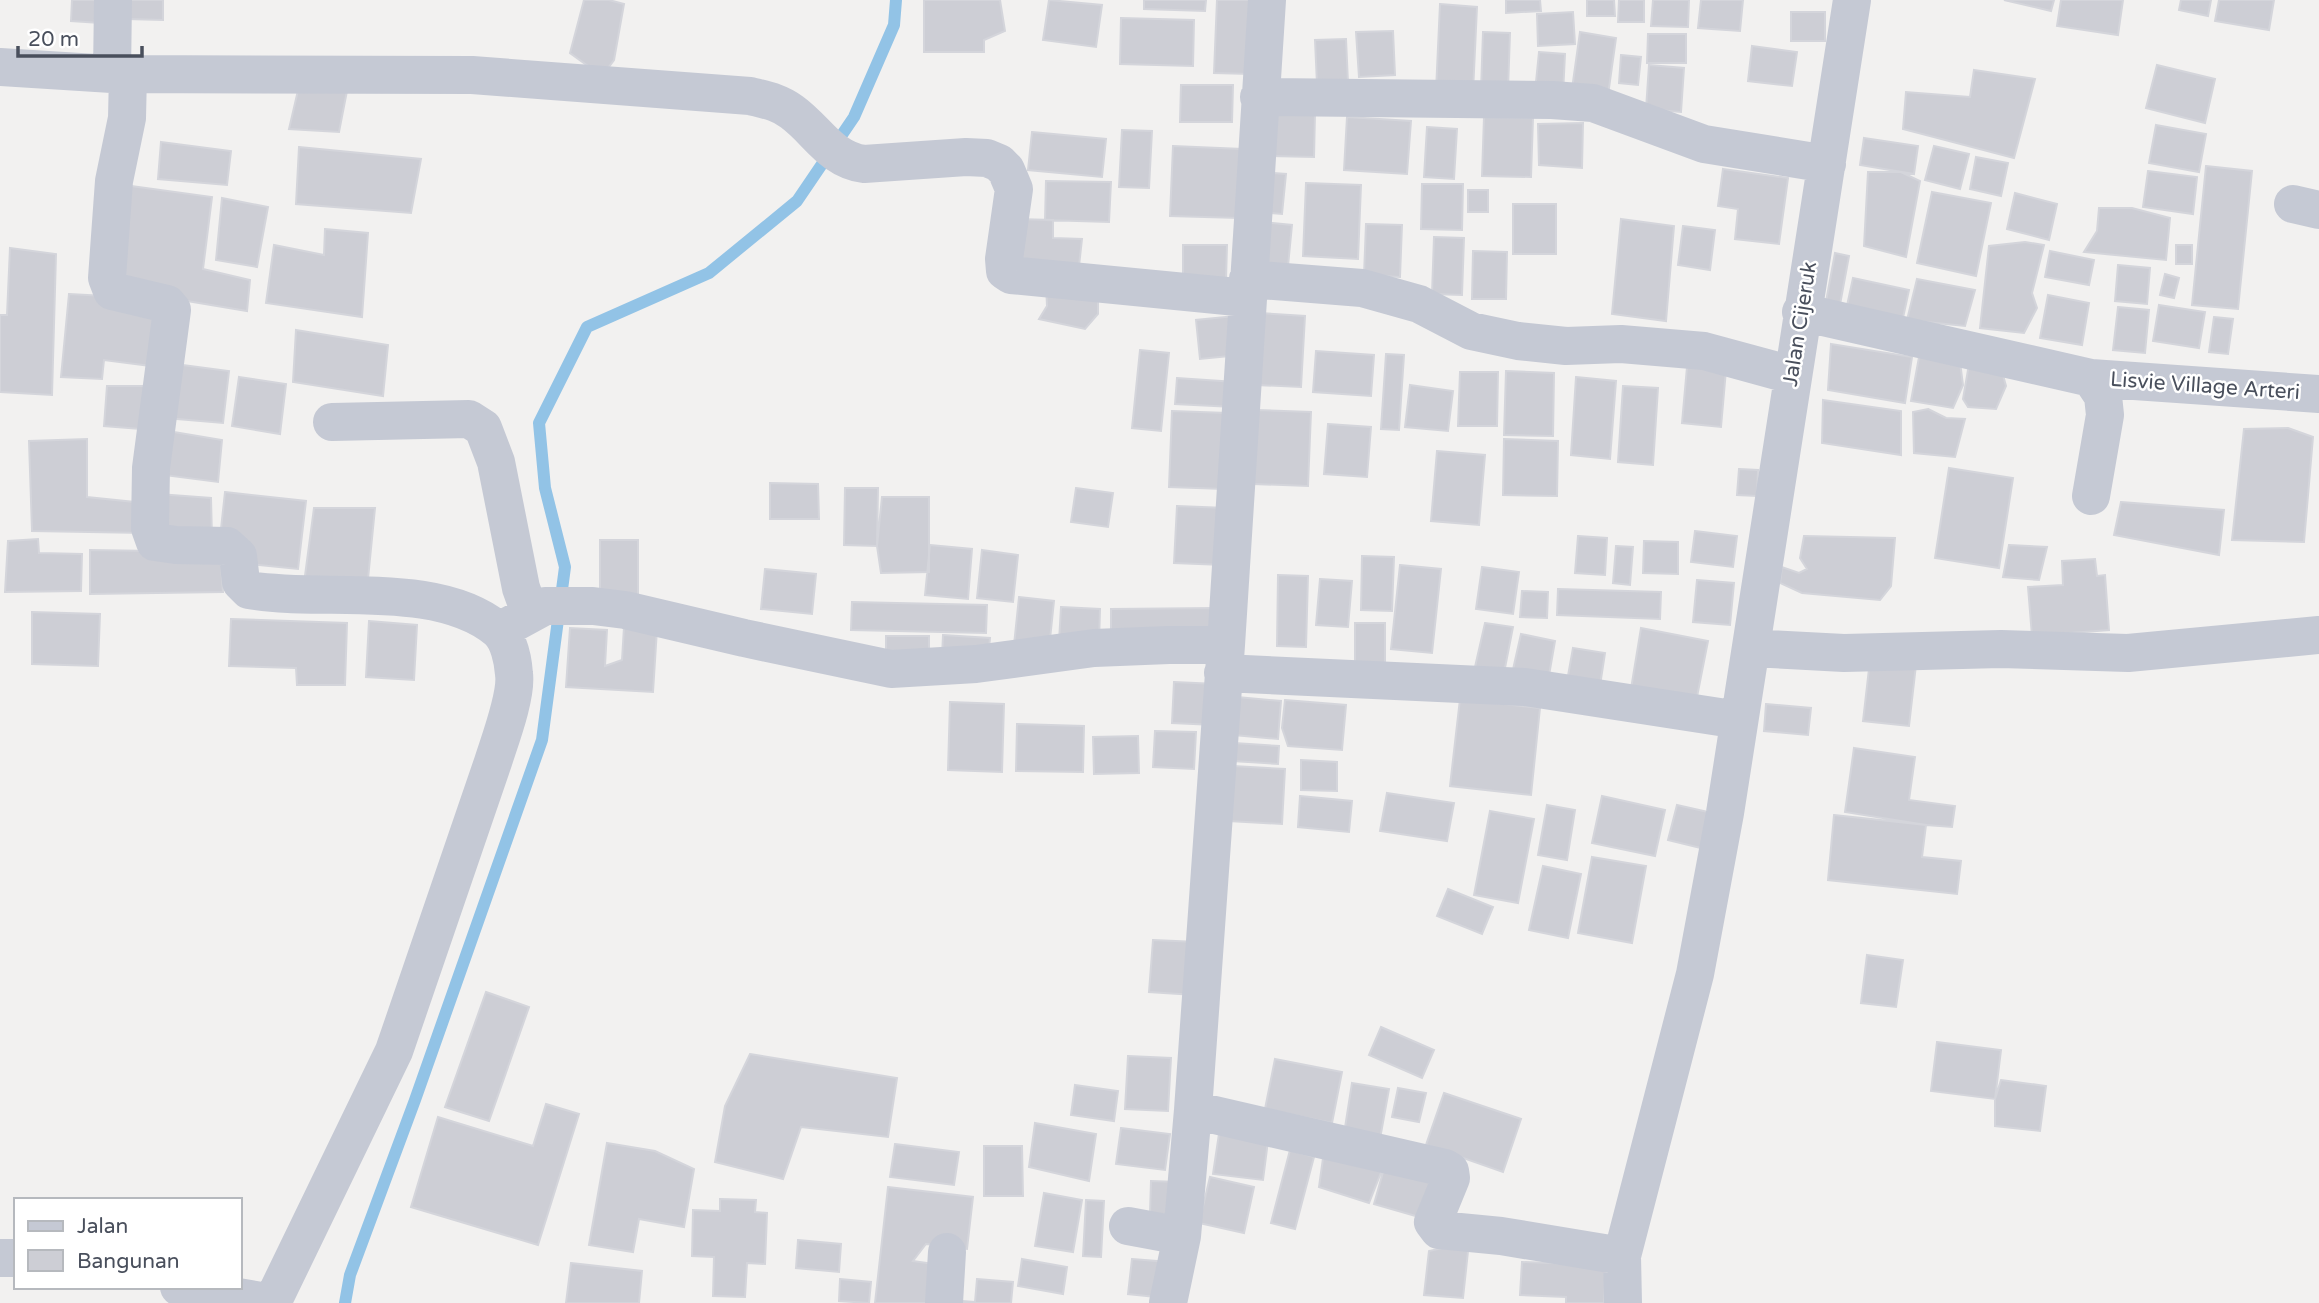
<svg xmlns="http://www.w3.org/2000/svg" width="2319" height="1303" font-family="'Varela Round',sans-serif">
<rect width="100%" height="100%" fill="#f2f1f0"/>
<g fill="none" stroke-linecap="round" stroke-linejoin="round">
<path stroke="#92c3e6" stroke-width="12" d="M 345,1303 L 350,1275 L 415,1100 L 542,740 L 565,567 L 545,488 L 539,423 L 587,327 L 709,273 L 797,201 L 854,117 L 894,25 L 896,0"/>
</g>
<path fill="#cdced5" stroke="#d4d5db" stroke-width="2" d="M 72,0 L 101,0 L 100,23 L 71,21 Z
M 128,0 L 163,0 L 163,20 L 127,19 Z
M 584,0 L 609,0 L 624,4 L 614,60 L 602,76 L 570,53 Z
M 924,0 L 1000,0 L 1005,31 L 984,40 L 984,52 L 924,52 Z
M 1049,0 L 1102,5 L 1096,47 L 1043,40 Z
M 1144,0 L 1206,0 L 1205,11 L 1144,9 Z
M 1217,0 L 1254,0 L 1251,74 L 1214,73 Z
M 1506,0 L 1540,0 L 1541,11 L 1506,13 Z
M 1587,0 L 1614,0 L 1615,16 L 1587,16 Z
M 1619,0 L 1644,0 L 1644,22 L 1618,22 Z
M 1653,0 L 1689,0 L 1688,27 L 1651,26 Z
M 1701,0 L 1743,0 L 1740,31 L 1698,28 Z
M 2004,0 L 2054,0 L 2051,11 Z
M 2061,0 L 2123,0 L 2118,35 L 2057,26 Z
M 2181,0 L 2211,0 L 2208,16 L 2179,10 Z
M 2219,0 L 2274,0 L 2269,30 L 2215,21 Z
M 1440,4 L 1477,7 L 1473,92 L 1436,91 Z
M 1573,12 L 1575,44 L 1538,46 L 1537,14 Z
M 1791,12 L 1825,12 L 1825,41 L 1791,41 Z
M 1121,18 L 1194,20 L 1193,66 L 1120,64 Z
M 1393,31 L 1395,75 L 1359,77 L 1356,32 Z
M 1483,32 L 1510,33 L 1508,90 L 1481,90 Z
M 1580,32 L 1616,38 L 1608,95 L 1572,89 Z
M 1648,34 L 1686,34 L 1686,63 L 1647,63 Z
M 1346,39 L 1348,83 L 1317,84 L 1315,40 Z
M 1752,46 L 1797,52 L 1792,86 L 1748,81 Z
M 1539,52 L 1565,54 L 1563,94 L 1535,92 Z
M 1621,55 L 1641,57 L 1638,85 L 1619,83 Z
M 1649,65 L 1684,68 L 1681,112 L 1646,109 Z
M 2157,65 L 2215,79 L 2205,123 L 2146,108 Z
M 1974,70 L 2035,79 L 2014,158 L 1903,129 L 1906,92 L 1970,97 Z
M 1181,85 L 1233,85 L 1232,122 L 1180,122 Z
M 299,86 L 347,91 L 339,132 L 289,129 Z
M 1271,113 L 1315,113 L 1314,157 L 1271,156 Z
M 1347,117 L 1411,121 L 1407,174 L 1344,170 Z
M 1484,117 L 1533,118 L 1531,177 L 1482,176 Z
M 1583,123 L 1582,168 L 1539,165 L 1538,124 Z
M 2156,125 L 2206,134 L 2199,172 L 2149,163 Z
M 1427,127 L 1457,129 L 1454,179 L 1424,177 Z
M 1122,130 L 1152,131 L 1149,188 L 1119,187 Z
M 1032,132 L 1106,139 L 1102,177 L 1028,170 Z
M 1864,138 L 1918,146 L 1914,174 L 1860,165 Z
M 161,142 L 231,151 L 227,185 L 158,179 Z
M 1173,146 L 1242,149 L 1239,218 L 1170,216 Z
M 1934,146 L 1969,154 L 1960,189 L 1925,180 Z
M 299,147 L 421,159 L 411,213 L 296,204 Z
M 1976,157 L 2008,163 L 2001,196 L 1970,189 Z
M 2206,166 L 2252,171 L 2238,309 L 2192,305 Z
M 1723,169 L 1788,178 L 1779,244 L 1735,239 L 1738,209 L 1718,206 Z
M 2148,171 L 2197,177 L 2193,214 L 2143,207 Z
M 1262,172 L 1286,174 L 1282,214 L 1258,212 Z
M 1868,172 L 1901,172 L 1920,181 L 1906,257 L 1864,246 Z
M 1046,181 L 1111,182 L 1109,222 L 1045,220 Z
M 1306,183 L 1361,185 L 1358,259 L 1303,256 Z
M 1422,184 L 1463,184 L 1462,230 L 1421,229 Z
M 124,185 L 212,197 L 203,269 L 250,280 L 247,311 L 121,290 Z
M 1468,190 L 1488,190 L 1488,212 L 1468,212 Z
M 1932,192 L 1991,203 L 1976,276 L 1917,263 Z
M 2015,193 L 2057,204 L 2049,240 L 2007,229 Z
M 222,198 L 268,207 L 257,267 L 216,260 Z
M 1513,204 L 1556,204 L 1556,254 L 1513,254 Z
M 2099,208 L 2132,208 L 2170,218 L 2166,260 L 2084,252 L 2097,231 Z
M 1015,219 L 1053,220 L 1053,238 L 1082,239 L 1078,275 L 1008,271 Z
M 1621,219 L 1674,226 L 1666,321 L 1612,314 Z
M 1264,222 L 1292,225 L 1288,266 L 1260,264 Z
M 1366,224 L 1402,225 L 1400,277 L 1364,275 Z
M 1683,226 L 1715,230 L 1710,270 L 1678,265 Z
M 325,229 L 368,233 L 362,317 L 266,303 L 274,245 L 324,255 Z
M 1434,237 L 1464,238 L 1462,295 L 1432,294 Z
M 2025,242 L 2044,245 L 2032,293 L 2037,308 L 2024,333 L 1980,328 L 1989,246 Z
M 1183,245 L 1227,245 L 1226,280 L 1183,281 Z
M 2176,245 L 2192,245 L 2192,264 L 2176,264 Z
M 10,248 L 56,254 L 52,395 L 0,392 L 0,315 L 7,315 Z
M 1473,251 L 1507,252 L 1506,299 L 1472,299 Z
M 2050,251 L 2094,260 L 2089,285 L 2045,277 Z
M 1835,253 L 1849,256 L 1839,310 L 1825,307 Z
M 2118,265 L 2150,268 L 2147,304 L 2115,301 Z
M 2165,274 L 2179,278 L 2174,298 L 2160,295 Z
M 1853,278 L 1909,290 L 1901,327 L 1845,315 Z
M 1917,279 L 1975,290 L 1965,326 L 1907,320 Z
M 1046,283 L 1098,292 L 1098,314 L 1085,329 L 1039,319 L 1047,306 Z
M 69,294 L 124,297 L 161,313 L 159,367 L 104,360 L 102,379 L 61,377 Z
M 2048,295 L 2089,303 L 2082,345 L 2040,338 Z
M 2159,305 L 2205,312 L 2199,348 L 2153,341 Z
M 2118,307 L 2149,310 L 2145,353 L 2113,350 Z
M 1260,313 L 1305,316 L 1301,387 L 1256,385 Z
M 1235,316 L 1239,355 L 1200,359 L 1196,320 Z
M 2214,317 L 2233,319 L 2228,354 L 2209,352 Z
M 296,330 L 388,345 L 383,396 L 293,382 Z
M 1831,344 L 1912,357 L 1905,403 L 1828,390 Z
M 1140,350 L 1169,353 L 1161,431 L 1132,428 Z
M 1316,351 L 1374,355 L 1371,396 L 1313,392 Z
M 1386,354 L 1404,355 L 1399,430 L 1381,429 Z
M 1919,357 L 1960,362 L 1963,385 L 1953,408 L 1911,401 Z
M 175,364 L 229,371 L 223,423 L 166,418 Z
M 1969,364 L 2001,368 L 2006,386 L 1996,409 L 1968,407 L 1963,399 Z
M 1687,367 L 1726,370 L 1721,427 L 1682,423 Z
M 1506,371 L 1554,373 L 1553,436 L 1504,435 Z
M 1460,372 L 1498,372 L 1497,426 L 1458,426 Z
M 239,377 L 286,384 L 280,434 L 232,426 Z
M 1576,377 L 1616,381 L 1610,459 L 1571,455 Z
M 1177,378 L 1235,382 L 1233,407 L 1175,404 Z
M 1410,385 L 1453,391 L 1448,431 L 1405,427 Z
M 107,386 L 157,386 L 153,430 L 104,426 Z
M 1623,386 L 1658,388 L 1653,465 L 1618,462 Z
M 1823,400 L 1901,411 L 1901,455 L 1822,443 Z
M 1928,409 L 1946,418 L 1965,419 L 1955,457 L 1914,453 L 1913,412 Z
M 1256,410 L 1311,412 L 1308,486 L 1254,484 Z
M 1172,411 L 1227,413 L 1224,489 L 1169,487 Z
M 1328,424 L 1371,427 L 1367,477 L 1324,474 Z
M 2288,428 L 2313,437 L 2304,542 L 2232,540 L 2244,429 Z
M 162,430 L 222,440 L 218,482 L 156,474 Z
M 87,439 L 87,497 L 144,503 L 145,533 L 32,531 L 29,441 Z
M 1504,439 L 1558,441 L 1557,496 L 1503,495 Z
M 1437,451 L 1485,455 L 1479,525 L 1431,521 Z
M 1949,468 L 2013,478 L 1999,568 L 1935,558 Z
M 1739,469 L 1758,470 L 1757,496 L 1737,495 Z
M 770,483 L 818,484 L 819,519 L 770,519 Z
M 845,488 L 878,488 L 877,546 L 844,545 Z
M 1076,488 L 1113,493 L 1108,527 L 1071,522 Z
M 225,492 L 306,501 L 298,569 L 248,564 L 220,538 Z
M 158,494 L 211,498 L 212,538 L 156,536 Z
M 882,497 L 929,497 L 929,572 L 881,573 L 877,546 Z
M 2121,502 L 2224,510 L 2219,555 L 2114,535 Z
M 1177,506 L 1226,508 L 1223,565 L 1174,563 Z
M 314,508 L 375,508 L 367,589 L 304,583 Z
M 1695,531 L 1737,536 L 1733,567 L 1691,562 Z
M 1578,536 L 1607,538 L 1605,575 L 1575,573 Z
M 1804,536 L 1895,538 L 1891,586 L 1880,600 L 1802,593 L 1780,583 L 1782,567 L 1799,573 L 1807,569 L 1800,558 Z
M 38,539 L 39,553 L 82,554 L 81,591 L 5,592 L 8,541 Z
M 600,540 L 638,540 L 638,601 L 600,601 Z
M 1644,541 L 1678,542 L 1678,574 L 1643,573 Z
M 930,545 L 972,549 L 968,599 L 925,595 Z
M 2009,545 L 2047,547 L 2039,580 L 2003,577 Z
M 1616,546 L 1633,547 L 1630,585 L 1613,583 Z
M 90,550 L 220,552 L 223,592 L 90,594 Z
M 982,550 L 1018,555 L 1013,602 L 977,598 Z
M 1362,556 L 1394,557 L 1392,611 L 1361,610 Z
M 2095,559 L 2097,576 L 2105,575 L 2109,630 L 2032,636 L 2028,587 L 2063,585 L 2062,561 Z
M 1400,565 L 1441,569 L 1432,653 L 1391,649 Z
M 1482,567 L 1519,572 L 1513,614 L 1476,609 Z
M 765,569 L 816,574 L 812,614 L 761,609 Z
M 1278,575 L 1308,576 L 1306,647 L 1277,646 Z
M 1320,579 L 1352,581 L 1348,627 L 1316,625 Z
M 1697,580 L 1734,583 L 1730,625 L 1693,622 Z
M 1558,589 L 1661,592 L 1660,619 L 1557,615 Z
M 1522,591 L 1548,592 L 1547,618 L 1520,617 Z
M 1019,597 L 1054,601 L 1049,649 L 1014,645 Z
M 852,602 L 987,605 L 986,633 L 851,630 Z
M 1061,607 L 1100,609 L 1099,643 L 1059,642 Z
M 1217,608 L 1217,638 L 1111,639 L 1111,609 Z
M 32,612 L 100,614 L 98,666 L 32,664 Z
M 231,619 L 347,623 L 345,685 L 297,685 L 296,668 L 229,666 Z
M 369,621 L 417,625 L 414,680 L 366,677 Z
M 1355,623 L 1385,623 L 1385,672 L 1355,672 Z
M 1485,623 L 1513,627 L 1504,673 L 1475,667 Z
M 624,627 L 657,629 L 653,692 L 566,687 L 570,628 L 607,630 L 605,666 L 622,660 Z
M 1641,628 L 1708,641 L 1695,707 L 1630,695 Z
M 1521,634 L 1555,641 L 1548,681 L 1512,674 Z
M 943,635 L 990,638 L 988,660 L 942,657 Z
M 886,636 L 929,636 L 929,661 L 886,662 Z
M 1573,648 L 1605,653 L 1599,692 L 1566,687 Z
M 1870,660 L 1916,665 L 1909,726 L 1863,721 Z
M 1174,682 L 1216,684 L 1214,725 L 1172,723 Z
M 1237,697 L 1281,701 L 1278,739 L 1234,735 Z
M 1460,699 L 1540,708 L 1531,795 L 1450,786 Z
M 1285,700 L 1346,705 L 1342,750 L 1288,746 L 1282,728 Z
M 950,702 L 1004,704 L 1002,772 L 948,770 Z
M 1766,704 L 1811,708 L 1808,735 L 1764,731 Z
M 1017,724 L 1084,726 L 1083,772 L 1016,771 Z
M 1155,731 L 1196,732 L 1194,769 L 1153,767 Z
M 1138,736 L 1139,773 L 1094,774 L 1093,737 Z
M 1234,743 L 1279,746 L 1278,764 L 1233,761 Z
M 1854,748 L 1915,757 L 1909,800 L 1955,806 L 1952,827 L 1926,825 L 1845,812 Z
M 1301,760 L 1337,762 L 1337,791 L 1301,790 Z
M 1233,766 L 1285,769 L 1282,824 L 1229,821 Z
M 1387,793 L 1454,803 L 1447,841 L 1380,831 Z
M 1300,796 L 1352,801 L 1349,832 L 1298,827 Z
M 1602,796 L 1665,810 L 1655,856 L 1592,843 Z
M 1547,805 L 1575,810 L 1567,860 L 1538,855 Z
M 1677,805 L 1717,814 L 1709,850 L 1668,840 Z
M 1490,811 L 1534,819 L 1518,903 L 1474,895 Z
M 1834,815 L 1926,825 L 1922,857 L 1961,861 L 1957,894 L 1828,880 Z
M 1592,857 L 1646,866 L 1632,943 L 1578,933 Z
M 1543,866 L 1581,874 L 1568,938 L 1529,930 Z
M 1448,889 L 1493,907 L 1482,934 L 1437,916 Z
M 1153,940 L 1197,942 L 1194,995 L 1149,992 Z
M 1867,955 L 1903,960 L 1896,1007 L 1861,1003 Z
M 486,992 L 529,1007 L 489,1121 L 445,1107 Z
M 1381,1027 L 1434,1050 L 1422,1078 L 1369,1055 Z
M 1937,1042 L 2001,1050 L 1995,1099 L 1931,1091 Z
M 750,1054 L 897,1078 L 888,1137 L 801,1127 L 783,1179 L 715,1162 L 725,1106 Z
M 1128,1056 L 1171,1058 L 1168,1111 L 1125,1109 Z
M 1275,1059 L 1342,1072 L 1332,1123 L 1265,1109 Z
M 2001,1080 L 2046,1086 L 2040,1131 L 1995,1126 L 1995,1099 Z
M 1352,1083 L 1389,1089 L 1380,1139 L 1344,1134 Z
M 1075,1085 L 1118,1091 L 1114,1121 L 1071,1115 Z
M 1398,1088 L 1426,1093 L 1419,1122 L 1392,1117 Z
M 1444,1093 L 1521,1119 L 1503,1172 L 1426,1145 Z
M 546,1104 L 579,1114 L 538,1245 L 411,1207 L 438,1117 L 533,1146 Z
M 1035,1123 L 1096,1134 L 1089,1181 L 1029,1167 Z
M 1220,1127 L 1269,1133 L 1263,1180 L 1213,1174 Z
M 1121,1128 L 1170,1134 L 1165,1170 L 1116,1164 Z
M 607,1143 L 655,1151 L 694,1169 L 684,1227 L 639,1219 L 633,1252 L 589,1245 Z
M 895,1144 L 959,1152 L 954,1185 L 890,1177 Z
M 984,1146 L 1022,1146 L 1023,1196 L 984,1196 Z
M 1290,1150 L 1314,1157 L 1295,1229 L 1271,1223 Z
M 1324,1151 L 1384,1165 L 1369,1203 L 1319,1187 Z
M 1385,1165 L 1437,1180 L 1426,1219 L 1374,1204 Z
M 1210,1177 L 1254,1187 L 1244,1233 L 1199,1223 Z
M 1151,1181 L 1178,1182 L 1177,1215 L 1150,1214 Z
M 888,1187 L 973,1197 L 967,1249 L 926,1244 L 913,1261 L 941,1265 L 929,1303 L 875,1303 Z
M 1044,1193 L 1082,1200 L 1073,1252 L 1035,1246 Z
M 720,1199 L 756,1200 L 755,1212 L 767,1213 L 765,1264 L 747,1263 L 745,1297 L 713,1296 L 714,1257 L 692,1256 L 693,1210 L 720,1211 Z
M 1086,1200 L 1104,1201 L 1101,1257 L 1083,1256 Z
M 798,1240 L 841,1244 L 839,1272 L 796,1268 Z
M 1469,1242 L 1463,1298 L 1424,1295 L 1429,1251 Z
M 1022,1259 L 1067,1267 L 1063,1294 L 1018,1286 Z
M 1132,1259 L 1169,1262 L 1165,1298 L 1128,1294 Z
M 1522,1262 L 1606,1265 L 1604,1303 L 1566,1303 L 1566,1297 L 1520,1295 Z
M 571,1263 L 642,1271 L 639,1303 L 566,1303 Z
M 840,1279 L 871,1282 L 869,1303 L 839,1301 Z
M 977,1279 L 1013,1282 L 1011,1303 L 950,1303 L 950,1300 L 975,1302 Z"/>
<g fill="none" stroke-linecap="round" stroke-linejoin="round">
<path stroke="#c5c9d4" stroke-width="38" d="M 0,67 L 112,74 L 472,75 L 750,96 C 766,100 779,102 792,112 C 818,131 830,159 864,164 L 966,157 L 987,158 L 999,163 L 1006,170 L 1014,189 L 1004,259 L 1005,271 L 1011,275 L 1247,298
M 112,74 L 113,0
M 128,74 L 127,118 L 114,181 L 107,278 L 112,291 L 167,304 L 172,310 L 151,468 L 150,528 L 155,542 L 176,545 L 227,546 L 238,556 L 241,582 L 249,590 C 322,603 437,579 498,630 C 509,640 513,660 514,674 C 517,695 500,740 493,762 L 394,1051 L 272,1303
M 1259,97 L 1552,100 L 1593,103 L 1704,144 L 1827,164
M 2293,204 L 2319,210
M 1248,279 L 1362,288 L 1419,304 L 1471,331 L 1518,341 L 1566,346 L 1621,344 L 1704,351 L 1792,375
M 1801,312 L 2091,378 L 2319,394
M 332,422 L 469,419 L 483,428 L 496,462 L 521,588 L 530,613
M 2091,496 L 2105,415 L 2103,396 L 2091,378
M 499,631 L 545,606 L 593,606 L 625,610 L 744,638 L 891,669 L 976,664 L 1094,648 L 1169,645 L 1226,645
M 1752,648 L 1844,653 L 2001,649 L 2128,653 L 2319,635
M 1223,673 L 1525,687 L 1739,720
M 1193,1110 L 1445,1168 L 1450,1171 L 1451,1178 L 1433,1222 L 1439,1230 L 1501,1236 L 1622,1256
M 1128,1226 L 1182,1236
M 0,1258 L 16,1258
M 179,1287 L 273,1303
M 944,1303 L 947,1252
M 1168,1303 L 1182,1236 L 1193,1110 L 1226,645 L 1267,0
M 1623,1303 L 1622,1256 L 1695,974 L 1725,813 L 1852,0"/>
</g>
<g text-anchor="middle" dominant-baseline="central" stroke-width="5" stroke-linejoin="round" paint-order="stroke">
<g font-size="21" fill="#494f5c" stroke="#fff">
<text transform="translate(1800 324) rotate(-81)">Jalan Cijeruk</text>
<text transform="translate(2205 386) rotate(4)">Lisvie Village Arteri</text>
</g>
</g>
<rect x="14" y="1198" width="228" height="91" fill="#ffffff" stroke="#b6b9be" stroke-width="2"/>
<rect x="28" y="1221" width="35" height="10" fill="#c5c9d4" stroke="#b6b9be" stroke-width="2"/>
<text x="77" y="1233" font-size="21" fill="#494f5c">Jalan</text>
<rect x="28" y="1250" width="35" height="21" fill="#cdced5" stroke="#b6b9be" stroke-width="2"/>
<text x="77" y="1268" font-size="21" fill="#494f5c">Bangunan</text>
<path d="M18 46v10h124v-10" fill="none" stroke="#494f5c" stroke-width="3.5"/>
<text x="28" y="46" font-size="21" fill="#494f5c" stroke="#ffffff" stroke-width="5" paint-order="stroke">20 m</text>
</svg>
